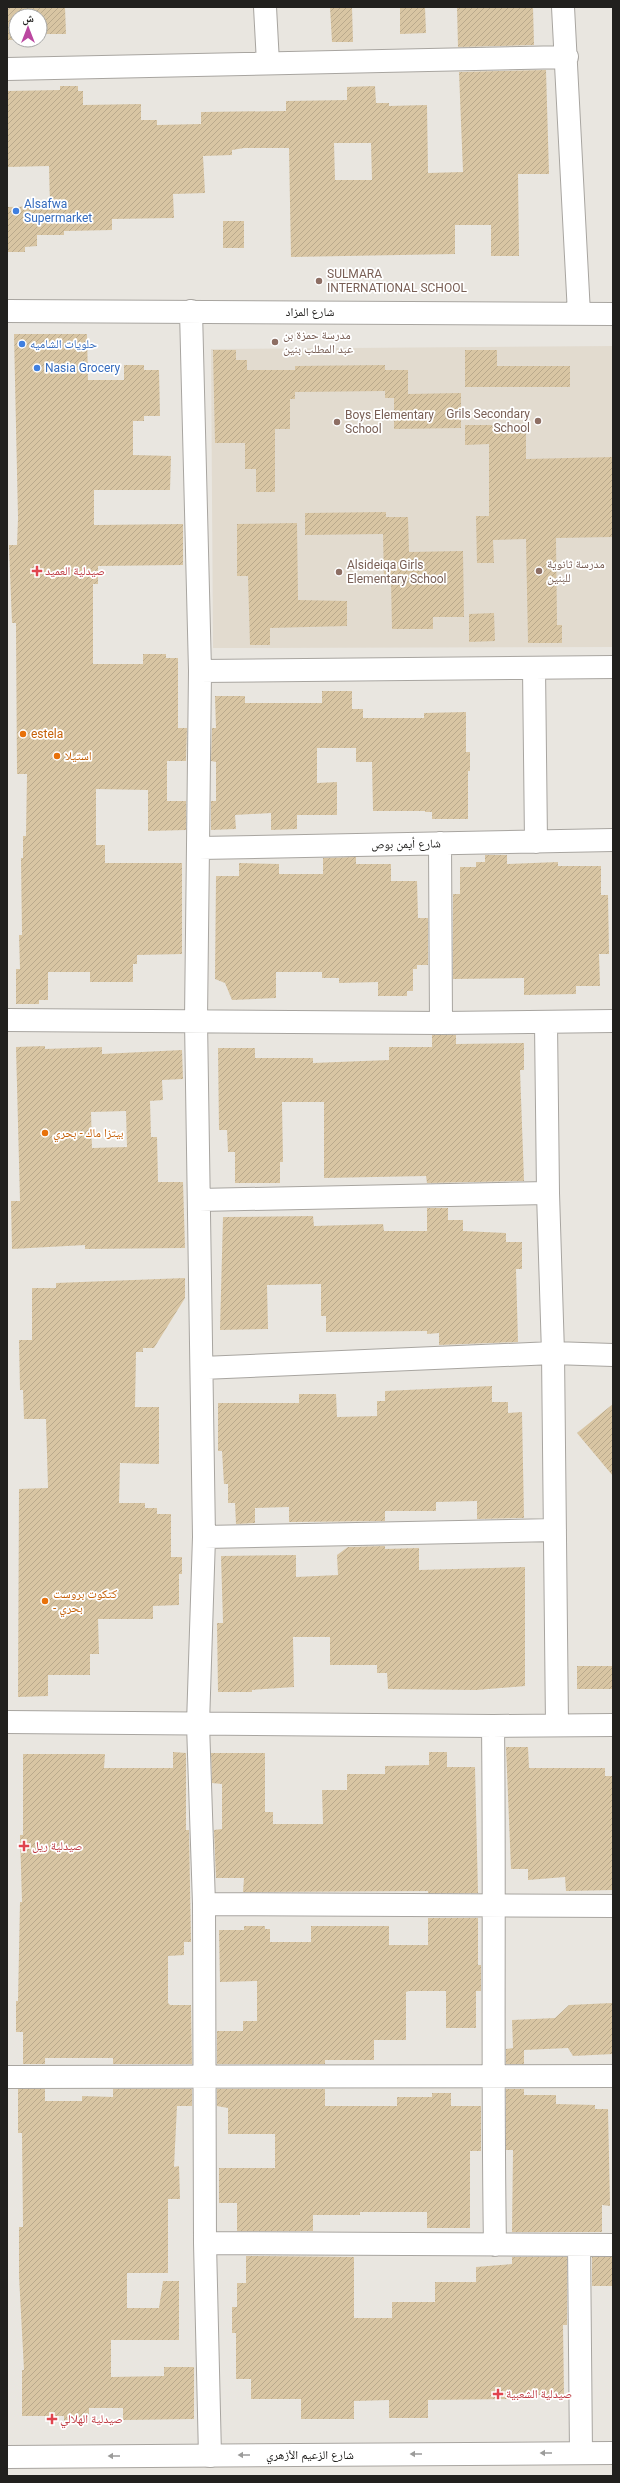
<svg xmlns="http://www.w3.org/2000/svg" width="620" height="2483" font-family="Roboto,'Noto Naskh Arabic',sans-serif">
<defs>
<pattern id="building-hatch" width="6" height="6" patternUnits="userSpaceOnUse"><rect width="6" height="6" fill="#d8c5a3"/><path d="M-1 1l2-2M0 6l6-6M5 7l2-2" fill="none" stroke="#b9a98c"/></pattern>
</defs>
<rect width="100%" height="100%" fill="#e9e6e0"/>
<path fill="#e2dbcf" d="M 613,346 L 613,647 L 213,648 L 211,349 Z"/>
<path fill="url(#building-hatch)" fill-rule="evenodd" d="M 7,7 L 65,7 L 66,34 L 43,34 L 40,40 L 7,40 ZM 16,16 L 40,16 L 40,40 L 16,40 Z
M 330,7 L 352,7 L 353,42 L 332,42 Z
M 400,7 L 425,7 L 426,33 L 400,34 Z
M 457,7 L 533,7 L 534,45 L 458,47 Z
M 546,70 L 549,174 L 518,174 L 519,256 L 491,256 L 491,225 L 455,225 L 455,254 L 291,257 L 289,148 L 244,148 L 232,150 L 232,155 L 203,156 L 205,193 L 173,194 L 174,218 L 112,219 L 112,230 L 64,231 L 64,235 L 37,235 L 37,246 L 25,247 L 25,252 L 7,252 L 7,207 L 50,206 L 49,166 L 7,167 L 7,91 L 60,90 L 60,86 L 78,86 L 78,91 L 83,91 L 83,105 L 141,104 L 141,120 L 157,120 L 157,125 L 201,124 L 201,112 L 286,111 L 286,101 L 347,100 L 347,87 L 375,86 L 376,103 L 389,103 L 389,106 L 427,105 L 428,173 L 463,172 L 459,72 ZM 334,143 L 371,143 L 372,180 L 335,180 Z
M 223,221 L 244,221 L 244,248 L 223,248 Z
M 14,334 L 87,334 L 88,380 L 124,380 L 124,365 L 144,365 L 144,370 L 159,370 L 160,416 L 144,416 L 144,421 L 133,421 L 133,455 L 171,456 L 170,490 L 94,490 L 94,525 L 183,524 L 183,565 L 98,566 L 98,584 L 93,584 L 93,664 L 143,664 L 143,654 L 166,654 L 166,658 L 178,658 L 178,728 L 187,728 L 186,761 L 167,761 L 167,801 L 186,801 L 186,830 L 148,831 L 148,790 L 96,789 L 96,845 L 105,845 L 105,863 L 182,863 L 182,954 L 137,955 L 137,964 L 133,964 L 133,982 L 90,982 L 90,972 L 48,972 L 48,1000 L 39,1000 L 39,1004 L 16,1004 L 16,969 L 20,969 L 19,935 L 22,935 L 21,858 L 23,858 L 23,836 L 26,836 L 27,774 L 17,774 L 16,623 L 12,623 L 10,572 L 9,545 L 17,545 L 18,518 Z
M 213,350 L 236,350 L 236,360 L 247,360 L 247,370 L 295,370 L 295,366 L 385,365 L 385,370 L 408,370 L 408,394 L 461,393 L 461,428 L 394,429 L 394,398 L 385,398 L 385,391 L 295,392 L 295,399 L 290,399 L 290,429 L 275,429 L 275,492 L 256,492 L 256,469 L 245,469 L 245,443 L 215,443 Z
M 465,350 L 497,350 L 497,366 L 570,366 L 570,387 L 465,387 Z
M 465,425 L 526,425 L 526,459 L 613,457 L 613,537 L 556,538 L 557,625 L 562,625 L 562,643 L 528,643 L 526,539 L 493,540 L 494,563 L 477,563 L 476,516 L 489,516 L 489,444 L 465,445 Z
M 386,512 L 386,517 L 408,517 L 409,552 L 463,551 L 464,617 L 433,617 L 433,629 L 392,629 L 391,581 L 384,581 L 383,534 L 305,535 L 305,513 Z
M 297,523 L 298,600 L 347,601 L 347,626 L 270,628 L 270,645 L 250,645 L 248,576 L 237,576 L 237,524 Z
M 494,613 L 495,641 L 469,642 L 469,614 Z
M 322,691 L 352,691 L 352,709 L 363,709 L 363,718 L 424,718 L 424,713 L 466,712 L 466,752 L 470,752 L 470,771 L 468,771 L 468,819 L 432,819 L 432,812 L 425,812 L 425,811 L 373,811 L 372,762 L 356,762 L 356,748 L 317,748 L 317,783 L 337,782 L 337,815 L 297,815 L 297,829 L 271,830 L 271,813 L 235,815 L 236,829 L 211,830 L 211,801 L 216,801 L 216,762 L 211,761 L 212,728 L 216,728 L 215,696 L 245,696 L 245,703 L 322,703 Z
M 485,855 L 507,855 L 507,864 L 558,862 L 558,866 L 601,866 L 601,895 L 608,895 L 609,954 L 599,954 L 600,986 L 576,986 L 576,994 L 524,995 L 524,978 L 453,979 L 453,894 L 460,894 L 460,867 L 476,867 L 476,862 L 485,862 Z
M 356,857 L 356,864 L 391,864 L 391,881 L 417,881 L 418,918 L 428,918 L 428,965 L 417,965 L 417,969 L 413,969 L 413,991 L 407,991 L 407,996 L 378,996 L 378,982 L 339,983 L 339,978 L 322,978 L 322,972 L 276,972 L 276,998 L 232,1000 L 225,983 L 215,979 L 216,876 L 239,876 L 239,863 L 279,864 L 279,874 L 323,874 L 323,858 Z
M 432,1035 L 456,1035 L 456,1044 L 524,1043 L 524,1070 L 520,1070 L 524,1181 L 427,1183 L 426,1176 L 324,1178 L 324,1102 L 282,1102 L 283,1162 L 280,1162 L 280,1183 L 235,1183 L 235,1152 L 228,1152 L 227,1130 L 219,1130 L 218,1048 L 255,1048 L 255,1058 L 313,1058 L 313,1063 L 389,1060 L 389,1047 L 432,1047 Z
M 45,1046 L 45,1049 L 102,1047 L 102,1054 L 182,1050 L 183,1079 L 162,1080 L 163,1100 L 150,1101 L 151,1137 L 157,1137 L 158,1182 L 183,1182 L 185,1248 L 85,1249 L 85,1245 L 12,1249 L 11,1201 L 20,1201 L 16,1047 ZM 126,1111 L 127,1147 L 92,1148 L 91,1112 Z
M 427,1208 L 448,1208 L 448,1220 L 463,1220 L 463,1231 L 506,1233 L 506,1242 L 522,1242 L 522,1269 L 516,1269 L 518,1342 L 439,1345 L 439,1333 L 427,1334 L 427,1331 L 326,1332 L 326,1316 L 321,1316 L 321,1284 L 267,1285 L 268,1329 L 220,1330 L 223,1217 L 313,1216 L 314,1226 L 383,1224 L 384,1231 L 427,1231 Z
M 185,1278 L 185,1298 L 154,1348 L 143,1348 L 143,1352 L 136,1352 L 135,1407 L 159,1407 L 159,1464 L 120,1463 L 119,1503 L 145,1503 L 145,1508 L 157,1508 L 157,1514 L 171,1514 L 171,1557 L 182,1557 L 182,1574 L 179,1574 L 179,1605 L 153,1606 L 153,1619 L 98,1619 L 99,1654 L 90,1654 L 90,1675 L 48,1675 L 48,1696 L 18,1697 L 19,1489 L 48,1488 L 46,1419 L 24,1419 L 23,1390 L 20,1390 L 19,1340 L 32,1340 L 32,1288 L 56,1288 L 56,1283 Z
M 492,1386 L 492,1402 L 508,1402 L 508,1413 L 522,1412 L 524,1518 L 477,1519 L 477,1501 L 436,1502 L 436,1511 L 385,1511 L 385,1521 L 289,1522 L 289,1507 L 255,1508 L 255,1523 L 236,1524 L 235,1503 L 228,1503 L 228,1484 L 224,1484 L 222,1451 L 218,1451 L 218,1403 L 299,1403 L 299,1394 L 336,1394 L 337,1417 L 377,1416 L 377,1401 L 385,1401 L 385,1391 Z
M 613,1404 L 613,1476 L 577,1433 Z
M 385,1546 L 385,1549 L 419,1548 L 419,1570 L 525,1567 L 525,1686 L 476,1690 L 388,1689 L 387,1673 L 377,1673 L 377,1665 L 330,1665 L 330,1637 L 293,1637 L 294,1687 L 252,1690 L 252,1692 L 218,1692 L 217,1623 L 223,1623 L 221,1556 L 296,1555 L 296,1577 L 338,1575 L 337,1555 L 348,1547 Z
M 577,1666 L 613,1666 L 613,1689 L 577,1689 Z
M 506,1747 L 528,1747 L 529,1768 L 605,1768 L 605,1776 L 613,1776 L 613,1890 L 566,1891 L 565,1877 L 528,1880 L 528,1869 L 511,1869 Z
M 173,1752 L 186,1753 L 186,1830 L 189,1830 L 191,1942 L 184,1942 L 184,1955 L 168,1956 L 168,2003 L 170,2005 L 191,2005 L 192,2064 L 113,2064 L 113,2058 L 45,2058 L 45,2064 L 23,2064 L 23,2032 L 16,2032 L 16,2001 L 18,2001 L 20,1902 L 22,1902 L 20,1835 L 23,1835 L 23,1754 L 105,1754 L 104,1768 L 173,1768 Z
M 429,1752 L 447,1752 L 447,1767 L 475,1767 L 478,1893 L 428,1893 L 428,1891 L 243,1892 L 244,1878 L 216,1878 L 214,1830 L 222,1829 L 222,1784 L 212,1783 L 211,1753 L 265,1753 L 265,1812 L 273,1812 L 273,1824 L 323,1824 L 322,1790 L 347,1790 L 347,1774 L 385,1774 L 385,1766 L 429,1765 Z
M 428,1918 L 478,1918 L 478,1965 L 481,1965 L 481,1991 L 476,1991 L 476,2028 L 446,2028 L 446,1991 L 409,1991 L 406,1992 L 406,2040 L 374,2040 L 374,2060 L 325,2060 L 325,2064 L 217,2064 L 217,2031 L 243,2031 L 243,2021 L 257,2021 L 257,1981 L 220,1982 L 219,1930 L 244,1930 L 244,1926 L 265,1926 L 265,1929 L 270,1929 L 270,1942 L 311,1942 L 311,1926 L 389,1926 L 389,1945 L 428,1945 Z
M 612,2003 L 613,2054 L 573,2056 L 568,2048 L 524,2050 L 524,2064 L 506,2064 L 506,2049 L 513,2048 L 512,2020 L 555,2018 L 569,2005 Z
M 18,2089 L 45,2089 L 45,2101 L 82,2101 L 82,2096 L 113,2097 L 113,2089 L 192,2089 L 192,2106 L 177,2106 L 174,2167 L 179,2166 L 180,2199 L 168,2199 L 168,2273 L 127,2273 L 127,2308 L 159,2308 L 163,2281 L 179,2281 L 179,2340 L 111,2340 L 111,2377 L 164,2376 L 164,2367 L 194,2367 L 194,2419 L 123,2420 L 123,2408 L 89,2408 L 89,2424 L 64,2424 L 64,2416 L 22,2416 L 22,2370 L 24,2370 L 19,2276 L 19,2227 L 23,2227 L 22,2133 L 18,2133 Z
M 217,2089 L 325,2089 L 325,2106 L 397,2106 L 397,2097 L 432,2097 L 432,2093 L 451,2093 L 451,2106 L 481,2106 L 481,2151 L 470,2151 L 470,2228 L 427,2228 L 427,2212 L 360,2212 L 360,2215 L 313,2215 L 313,2231 L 237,2231 L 237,2203 L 219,2203 L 219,2168 L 275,2168 L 275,2134 L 228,2134 L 228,2108 L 217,2106 Z
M 506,2089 L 524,2089 L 524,2095 L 556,2095 L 556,2104 L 595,2105 L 595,2109 L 608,2109 L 610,2206 L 602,2205 L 602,2232 L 512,2232 L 513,2150 L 506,2150 Z
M 246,2256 L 354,2257 L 354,2318 L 392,2318 L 392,2302 L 435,2302 L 435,2282 L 476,2282 L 476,2267 L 512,2264 L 512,2257 L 567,2257 L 567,2325 L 563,2325 L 564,2395 L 510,2395 L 510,2399 L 428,2400 L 428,2418 L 389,2418 L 389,2400 L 354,2401 L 354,2419 L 301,2419 L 301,2399 L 251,2399 L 251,2379 L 236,2379 L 236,2333 L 232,2333 L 232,2307 L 237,2307 L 237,2283 L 246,2283 Z
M 592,2257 L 613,2257 L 613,2286 L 592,2286 Z"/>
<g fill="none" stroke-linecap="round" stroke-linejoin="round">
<defs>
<path id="minor" d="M 265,7 L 268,63
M 563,7 L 579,314
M 7,69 L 567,57
M 7,311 L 613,314
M 191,311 L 200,671 L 196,1020 L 204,1537 L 198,1724 L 204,1904 L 205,2243 L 210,2456
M 534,668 L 536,842
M 200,671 L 613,667
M 440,843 L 441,1023
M 199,848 L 613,840
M 7,1020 L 441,1023 L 613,1021
M 546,1023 L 548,1193 L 553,1353 L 557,1725
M 199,1200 L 548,1193
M 202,1368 L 553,1353 L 613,1355
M 204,1537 L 555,1530
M 7,1722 L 493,1726 L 613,1725
M 493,1726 C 495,1899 492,2072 495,2245
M 204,1904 L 613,1906
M 7,2077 L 613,2076
M 205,2243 L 613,2245
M 579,2245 L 581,2453"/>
<path id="major" d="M 7,2457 L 613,2453"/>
</defs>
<use href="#minor" stroke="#a8a5a0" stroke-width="24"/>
<use href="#major" stroke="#a8a5a0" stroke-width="24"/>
<use href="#minor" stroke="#fff" stroke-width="22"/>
<use href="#major" stroke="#fff" stroke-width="22"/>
</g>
<defs><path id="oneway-solid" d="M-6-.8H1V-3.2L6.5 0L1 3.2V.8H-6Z"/></defs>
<g fill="#9b9b9a">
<use href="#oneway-solid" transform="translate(546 2453) rotate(180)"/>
<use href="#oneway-solid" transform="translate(416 2454) rotate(180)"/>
<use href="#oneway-solid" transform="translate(244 2455) rotate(180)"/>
<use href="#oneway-solid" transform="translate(114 2456) rotate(180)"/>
</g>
<g fill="#3f7fe0" stroke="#fff" stroke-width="1.5">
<circle cx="16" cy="211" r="4"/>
<circle cx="22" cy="344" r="4"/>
<circle cx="37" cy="368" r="4"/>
</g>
<g fill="#8d6e63" stroke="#fff" stroke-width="1.5">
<circle cx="319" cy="281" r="4"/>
<circle cx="275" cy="342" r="4"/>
<circle cx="538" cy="421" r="4"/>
<circle cx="337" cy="422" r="4"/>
<circle cx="539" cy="571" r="4"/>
<circle cx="339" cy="572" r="4"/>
</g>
<g fill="#e0444e" stroke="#fff" stroke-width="1.5">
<path d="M35 565h4v4h4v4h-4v4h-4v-4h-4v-4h4z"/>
<path d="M22 1840h4v4h4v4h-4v4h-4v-4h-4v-4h4z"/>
<path d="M496 2388h4v4h4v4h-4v4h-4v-4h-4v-4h4z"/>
<path d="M50 2413h4v4h4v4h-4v4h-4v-4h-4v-4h4z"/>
</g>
<g fill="#e8710a" stroke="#fff" stroke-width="1.5">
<circle cx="23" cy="734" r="4"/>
<circle cx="57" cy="756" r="4"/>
<circle cx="45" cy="1133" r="4"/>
<circle cx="45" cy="1601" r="4"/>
</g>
<g text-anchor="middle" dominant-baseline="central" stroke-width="3.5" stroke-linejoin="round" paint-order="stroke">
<g font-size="12" fill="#366cbe" stroke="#fff" text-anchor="start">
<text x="24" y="204">Alsafwa<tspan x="24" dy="14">Supermarket</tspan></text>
<text x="30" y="344">حلويات الشاميه</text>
<text x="45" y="368">Nasia Grocery</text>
</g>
<g font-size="12" fill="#785e54" stroke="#fff" text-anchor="start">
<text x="327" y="274">SULMARA<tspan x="327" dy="14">INTERNATIONAL SCHOOL</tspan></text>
<text x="283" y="335">مدرسة حمزة بن<tspan x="283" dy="14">عبد المطلب بنين</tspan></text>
<text x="530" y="414" text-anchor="end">Grils Secondary<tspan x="530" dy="14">School</tspan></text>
<text x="345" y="415">Boys Elementary<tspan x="345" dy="14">School</tspan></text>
<text x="547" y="564">مدرسة ثانوية<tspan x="547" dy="14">للبنين</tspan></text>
<text x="347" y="565">Alsideiqa Girls<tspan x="347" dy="14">Elementary School</tspan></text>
</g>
<g font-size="12" fill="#21201e" stroke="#fff">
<text x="310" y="312">شارع المزاد</text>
<text transform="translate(406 844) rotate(-1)">شارع أيمن بوص</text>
<text x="310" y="2455">شارع الزعيم الأزهري</text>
</g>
<g font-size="12" fill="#be3a42" stroke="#fff" text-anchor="start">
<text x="45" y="571">صيدلية العميد</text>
<text x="32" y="1846">صيدلية ريل</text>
<text x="506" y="2394">صيدلية الشعبية</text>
<text x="60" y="2419">صيدلية الهلالي</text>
</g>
<g font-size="12" fill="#c56008" stroke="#fff" text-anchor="start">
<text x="31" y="734">estela</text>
<text x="65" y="756">استيلا</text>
<text x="53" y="1133">بيتزا ماك - بحري</text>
<text x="53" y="1594">كتكوت بروست<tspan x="53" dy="14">- بحري</tspan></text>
</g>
</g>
<rect width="620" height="2483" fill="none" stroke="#21201e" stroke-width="16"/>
<g transform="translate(28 28)"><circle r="19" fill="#ffffff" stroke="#a6a6a5"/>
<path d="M0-3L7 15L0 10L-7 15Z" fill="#bb47a0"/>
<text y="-6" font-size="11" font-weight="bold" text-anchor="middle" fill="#21201e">ش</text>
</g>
</svg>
